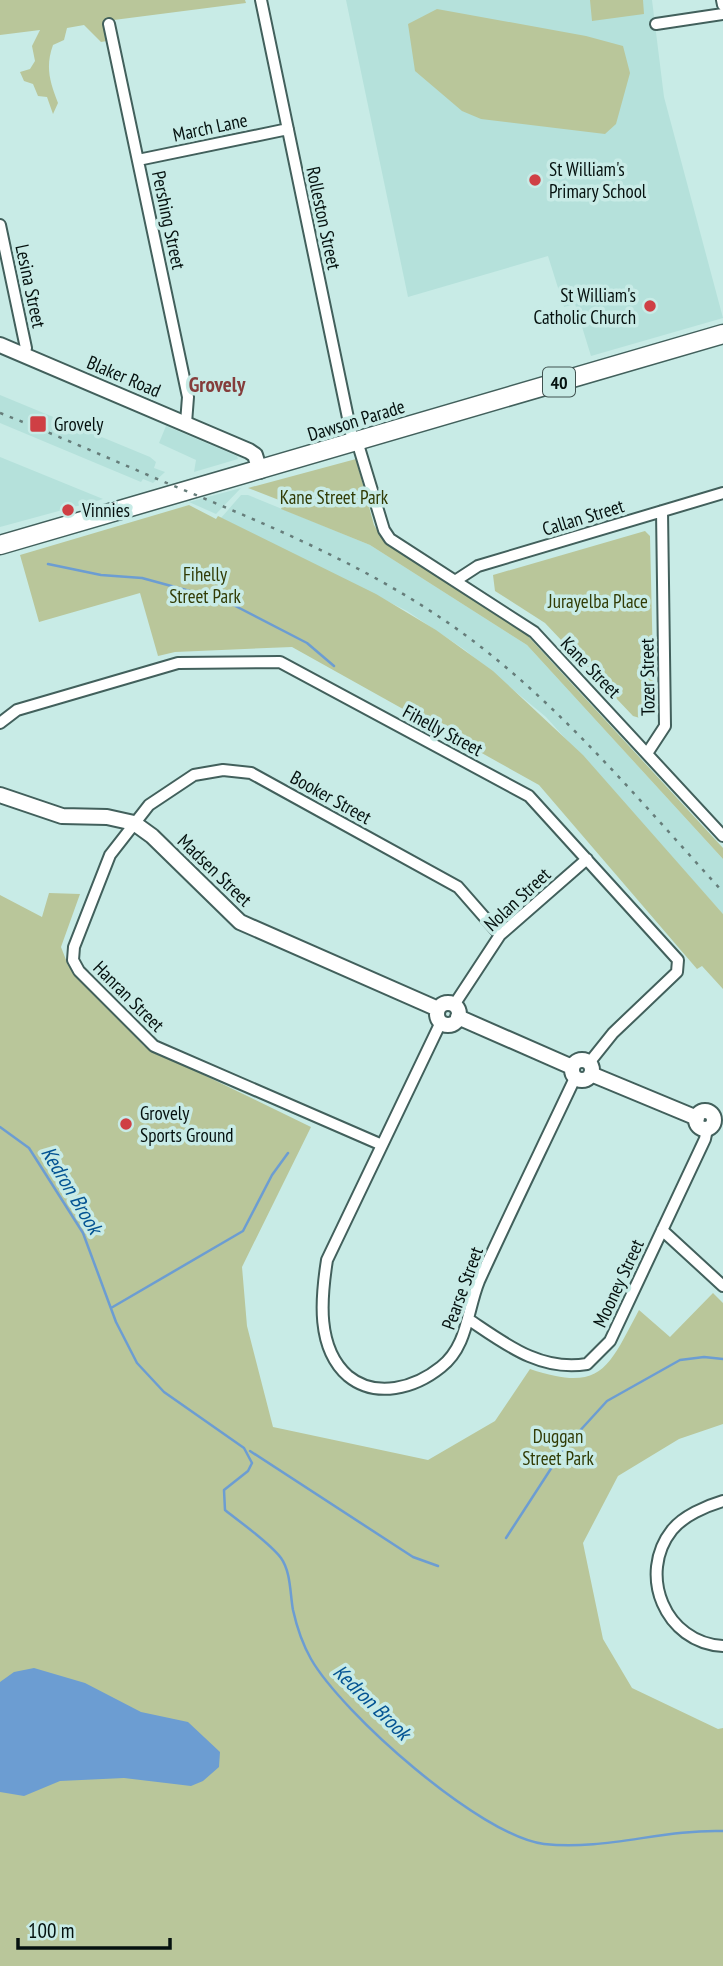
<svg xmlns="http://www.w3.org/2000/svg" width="723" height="1966" font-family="'PT Sans Narrow',sans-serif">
<rect width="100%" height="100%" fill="#c8ebe6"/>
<path fill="#b5e1db" d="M 346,0 L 652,0 L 664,97 L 723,318 L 591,356 L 575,304 L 564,307 L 548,256 L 408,297 Z
M 0,395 L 150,457 L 156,462 L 154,468 L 165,472 L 153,483 L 143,479 L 141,482 L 0,423 Z
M 166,426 L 237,456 L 238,459 L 194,472 L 196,460 L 159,443 Z
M 0,457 L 103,499 L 0,527 Z
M 241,488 L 216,514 L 189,502 Z
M 241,495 L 248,495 L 370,545 L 527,645 L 723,859 L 723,914 L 546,717 L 465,650 L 407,611 L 221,518 Z"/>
<path fill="#b9c69a" d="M 0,0 L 245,0 L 246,3 L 106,21 L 107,41 L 101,42 L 84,25 L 67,28 L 64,40 L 53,45 C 45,67 50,82 58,103 L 53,114 L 47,97 L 38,96 L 33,84 L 24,81 L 20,72 L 30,69 L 35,61 L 32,46 L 40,30 L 0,35 Z
M 590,0 L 643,0 L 644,14 L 592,21 Z
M 437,9 L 586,36 L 623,46 L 630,73 L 616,124 L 605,134 L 481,119 L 462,111 L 415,71 L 408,24 Z
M 356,459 L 374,525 L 385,543 L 526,634 L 723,848 L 723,859 L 527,645 L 370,545 L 281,509 L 284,502 L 248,488 Z
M 189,505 L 216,519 L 218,516 L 376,594 L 436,630 L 493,671 L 583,755 L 723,914 L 723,989 L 702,966 L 697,969 L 539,785 L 292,647 L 175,652 L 158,656 L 140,593 L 39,622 L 20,555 Z
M 645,531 L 650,536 L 654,709 L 643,719 L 633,716 L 545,623 L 495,591 L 493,575 Z
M 49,893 L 80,894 L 61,947 L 68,965 L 144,1046 L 311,1127 L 242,1267 L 247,1326 L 273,1427 L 428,1460 L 495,1421 L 530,1369 C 602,1393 608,1368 639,1310 L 670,1337 L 713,1293 L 723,1303 L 723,1424 L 679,1439 L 618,1476 L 583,1543 L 603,1639 L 632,1688 L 718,1729 L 723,1728 L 723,1966 L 0,1966 L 0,895 L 42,917 Z"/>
<path fill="#6c9dd2" d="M 34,1668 L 85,1683 L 141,1712 L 188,1722 L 220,1752 L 219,1767 L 203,1781 L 191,1786 L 124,1778 L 60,1781 L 24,1796 L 0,1792 L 0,1682 L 14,1672 Z"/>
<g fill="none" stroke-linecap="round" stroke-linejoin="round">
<path stroke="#6c9dd2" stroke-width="2.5" d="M 48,564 L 101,575 L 142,578 L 208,596
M 218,597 L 307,643 L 334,666
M 0,1127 L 29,1148 L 83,1233 L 116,1322 L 137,1363 L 164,1392 L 244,1448 L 252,1463 L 248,1471 L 224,1490 L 225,1510 C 241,1523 269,1542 281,1558 C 291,1572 290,1594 293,1610 C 297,1628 302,1643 311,1659 C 342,1713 480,1836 544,1844 C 604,1851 663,1829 723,1831
M 111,1308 L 243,1231 L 272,1175 L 288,1153
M 250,1451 L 413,1557 L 438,1566
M 506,1538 L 565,1447 L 607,1401 L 680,1360 L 704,1357 L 723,1359"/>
<defs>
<path id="minor" d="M 261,0 L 353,442
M 722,0 L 723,5
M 109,24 L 188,397 L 186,423
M 656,24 L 723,14
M 138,160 L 288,129
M 0,225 L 26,348 L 24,355
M 357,441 L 384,530 L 390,539 L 534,632 L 723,836
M 455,581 L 478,566 L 723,493
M 0,723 L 17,710 L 178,663 L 280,662 L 529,796 L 678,960 L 677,972 L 613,1033 L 589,1063
M 648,752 L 665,726 L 662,511
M 454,1005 L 500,935 L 587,859
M 441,1022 L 327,1260 C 321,1298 316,1348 348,1376 C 376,1399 415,1388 441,1367 C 468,1346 467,1310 479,1281 C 510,1213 543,1146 575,1078
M 382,1145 L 154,1046 L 79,971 L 73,960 L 74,947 L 110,855 L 149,805 L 194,775 L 223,770 L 251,773 L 458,887 L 500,935
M 662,1230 L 723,1286
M 468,1319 C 504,1343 540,1372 587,1364 L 610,1341 L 705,1139 L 707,1129
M 723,1501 C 706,1506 683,1516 672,1530 C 637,1574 665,1643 723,1646"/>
<path id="tertiary" d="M 0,345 L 249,451 L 255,455 L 260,471
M 0,795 L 62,816 L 107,817 L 134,823 L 152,836 L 240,922 L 438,1009
M437 1014a11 11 0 1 1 22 0a11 11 0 1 1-22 0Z
M 458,1017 L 572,1067
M572 1070a10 10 0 1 1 20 0a10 10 0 1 1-20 0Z
M 591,1074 L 697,1118
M696 1120a9 9 0 1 1 18 0a9 9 0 1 1-18 0Z"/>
<path id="primary" d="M 0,545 L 723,334"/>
</defs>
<use href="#minor" stroke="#42605c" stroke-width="14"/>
<use href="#tertiary" stroke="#42605c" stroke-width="18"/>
<use href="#primary" stroke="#42605c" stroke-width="21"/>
<use href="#minor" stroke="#fff" stroke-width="10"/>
<use href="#tertiary" stroke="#fff" stroke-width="14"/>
<use href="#primary" stroke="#fff" stroke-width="18"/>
<path stroke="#667d7a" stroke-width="2.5" stroke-dasharray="3.5 7" stroke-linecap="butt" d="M 0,413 C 54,434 108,458 162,481 C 273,527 385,572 481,647 C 572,718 646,808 723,892"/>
</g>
<g fill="#cf3f44" stroke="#c8ebe6" stroke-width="2.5">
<circle cx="535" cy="180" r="7"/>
<circle cx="650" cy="306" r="7"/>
<rect x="29" y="415" width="18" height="18" rx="3.5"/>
<circle cx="68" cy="510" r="7"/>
<circle cx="126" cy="1124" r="7"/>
</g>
<g text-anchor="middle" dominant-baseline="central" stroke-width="7" stroke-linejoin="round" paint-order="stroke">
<rect fill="#c8ebe6" stroke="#405250" stroke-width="2" x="543" y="367.5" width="32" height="29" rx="5"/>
<g font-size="18" font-weight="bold" fill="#05110f">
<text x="559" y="382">40</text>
</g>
<g font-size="19" fill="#05110f" stroke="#c8ebe6">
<text transform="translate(210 127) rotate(-12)">March Lane</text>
<text transform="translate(324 218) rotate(78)">Rolleston Street</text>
<text transform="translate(169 220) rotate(78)">Pershing Street</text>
<text transform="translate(31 286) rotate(78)">Lesina Street</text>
<text transform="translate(124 376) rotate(23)">Blaker Road</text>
<text transform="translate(356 420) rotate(-17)">Dawson Parade</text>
<text transform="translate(583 517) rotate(-17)">Callan Street</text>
<text transform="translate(591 667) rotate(46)">Kane Street</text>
<text transform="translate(647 677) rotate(-91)">Tozer Street</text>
<text transform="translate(443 730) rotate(28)">Fihelly Street</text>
<text transform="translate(331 797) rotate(29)">Booker Street</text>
<text transform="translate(215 870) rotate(44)">Madsen Street</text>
<text transform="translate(517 899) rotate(-43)">Nolan Street</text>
<text transform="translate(129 996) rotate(45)">Hanran Street</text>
<text transform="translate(618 1283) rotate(-65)">Mooney Street</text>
<text transform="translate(462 1288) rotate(-70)">Pearse Street</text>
</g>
<g font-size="19" fill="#05110f" stroke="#c8ebe6" text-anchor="start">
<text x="549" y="169">St William's<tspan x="549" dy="22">Primary School</tspan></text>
<text x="636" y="295" text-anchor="end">St William's<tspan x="636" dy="22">Catholic Church</tspan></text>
<text x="54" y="424">Grovely</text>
<text x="82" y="510">Vinnies</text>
<text x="140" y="1113">Grovely<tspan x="140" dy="22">Sports Ground</tspan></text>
</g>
<g font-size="19" fill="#313b05" stroke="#c8ebe6">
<text x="334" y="497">Kane Street Park</text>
<text x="205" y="574">Fihelly<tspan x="205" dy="22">Street Park</tspan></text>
<text x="598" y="601">Jurayelba Place</text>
<text x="558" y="1436">Duggan<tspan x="558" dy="22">Street Park</tspan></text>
</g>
<g font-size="21" font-weight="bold" fill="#853d3b" stroke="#c8ebe6">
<text x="217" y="384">Grovely</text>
</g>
<g font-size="21" font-style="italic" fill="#045493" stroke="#c8ebe6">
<text transform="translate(72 1190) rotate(59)">Kedron Brook</text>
<text transform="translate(372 1702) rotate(44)">Kedron Brook</text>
</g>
</g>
<path d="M18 1938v10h152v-10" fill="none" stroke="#05110f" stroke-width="3.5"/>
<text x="28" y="1938" font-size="21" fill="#05110f" stroke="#c8ebe6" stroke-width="5" paint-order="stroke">100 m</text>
</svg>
